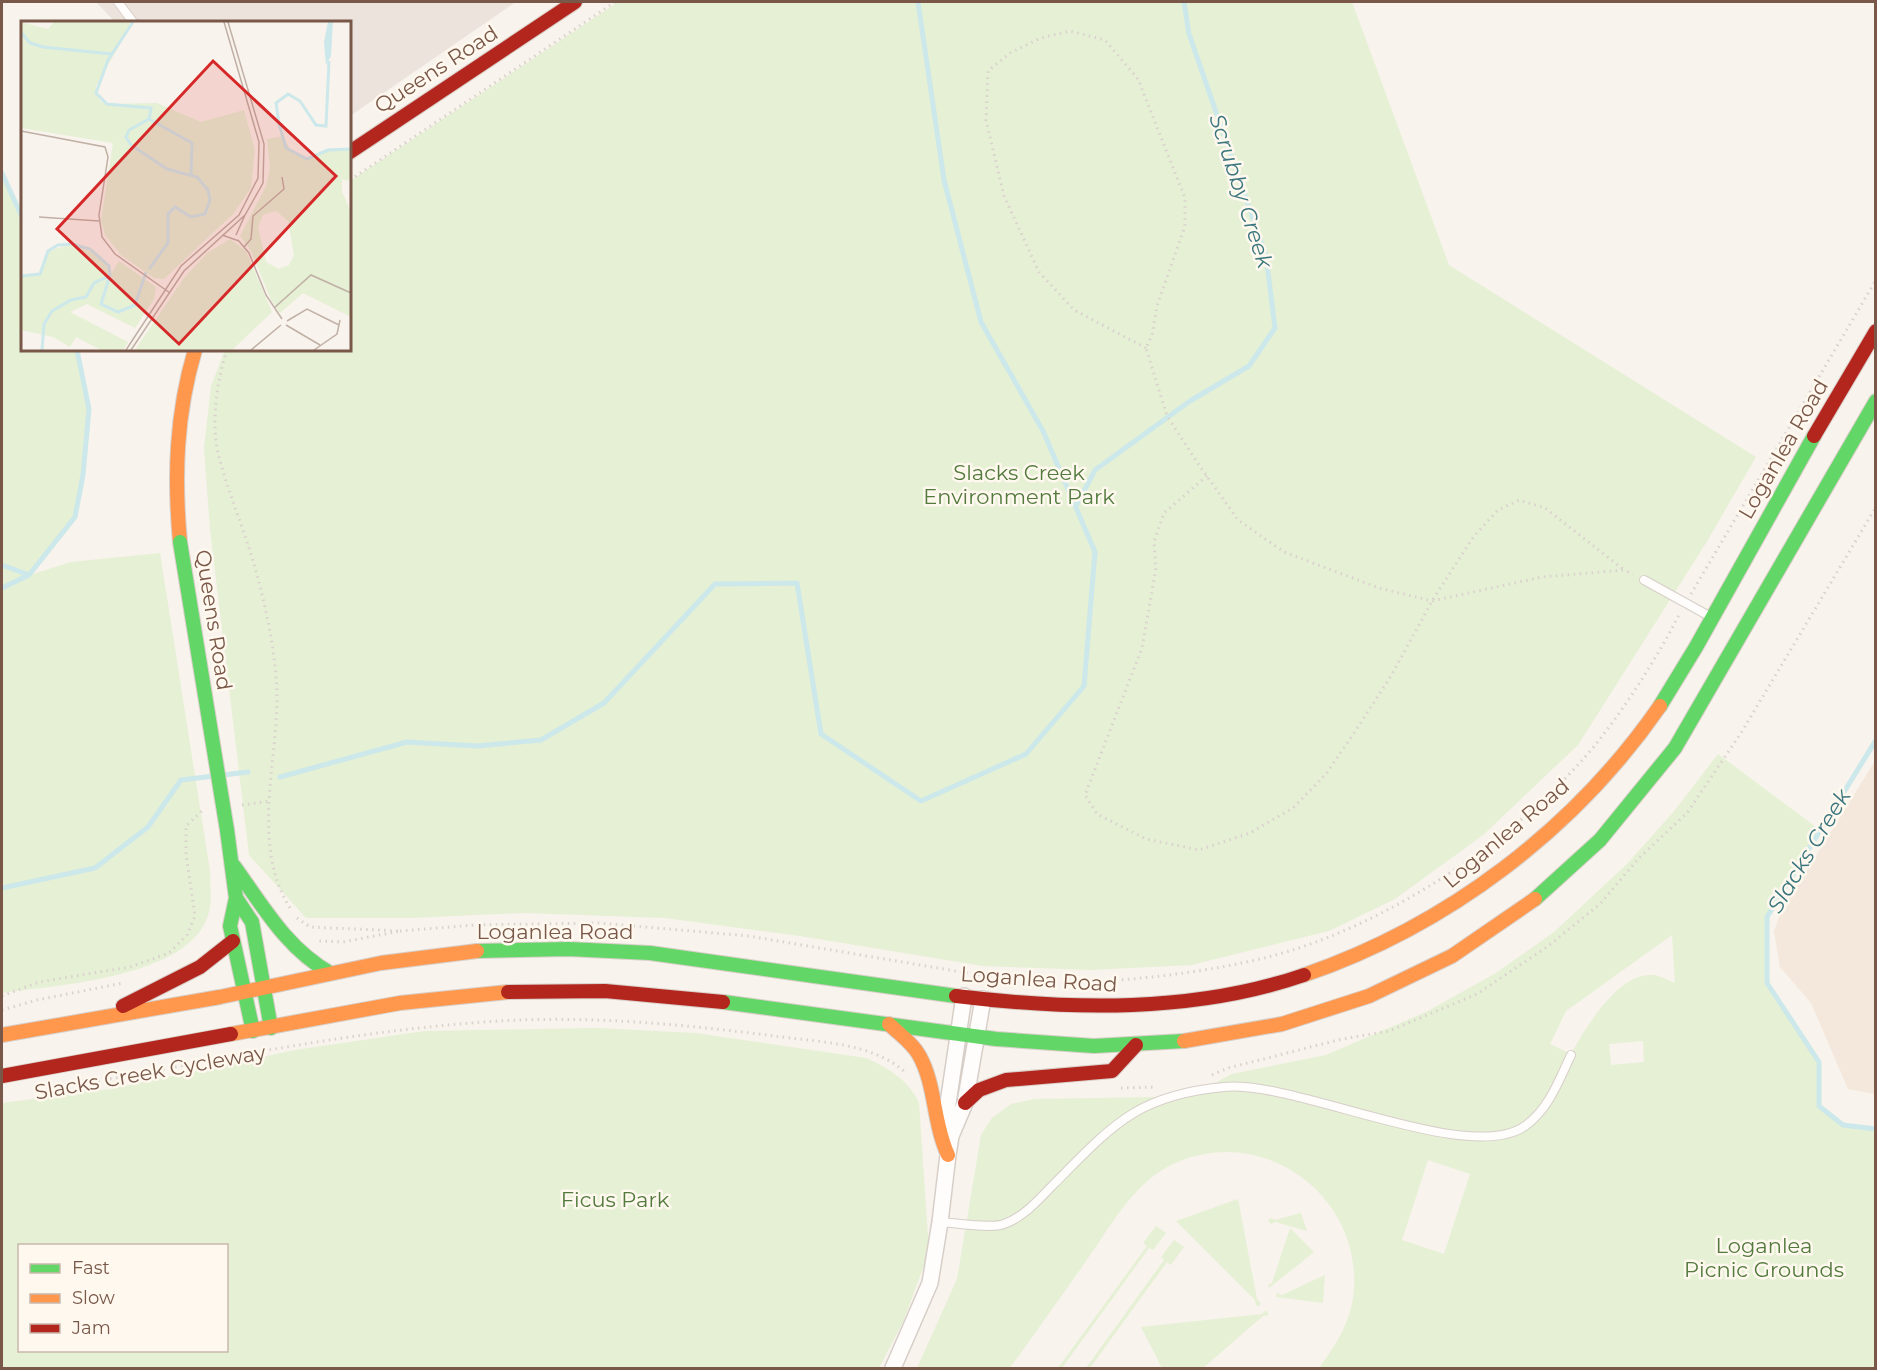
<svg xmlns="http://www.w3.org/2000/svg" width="1877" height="1370" font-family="Montserrat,sans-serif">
<rect width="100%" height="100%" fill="#f8f3ec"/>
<path fill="#f4e8dc" d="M 1875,761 L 1876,1094 L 1875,1094 L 1848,1089 L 1811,1003 L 1780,967 L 1774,931 L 1781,912 Z"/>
<path fill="#ebe3dc" d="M 96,2 L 516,2 L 350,116 L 350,22 L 115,22 Z"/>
<path fill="#e5f0d5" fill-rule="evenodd" d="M 618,2 L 1352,2 L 1449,265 L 1756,457 L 1706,543 L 1578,745 L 1483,835 L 1395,899 L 1329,931 L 1191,965 L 1091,970 L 983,966 L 800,936 L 665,918 L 524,913 L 410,918 L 306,918 L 249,855 L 210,529 L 204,448 L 211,386 L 225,350 L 350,350 L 350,181 Z
M 2,173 L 22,217 L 22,350 L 77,350 L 89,409 L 83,475 L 75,517 L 30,575 L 71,562 L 160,553 L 210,871 C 210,884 212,900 209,912 C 193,978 56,985 2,993 Z
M 1718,754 L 1820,830 L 1768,917 L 1767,983 L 1819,1062 L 1819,1106 L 1843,1125 L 1875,1129 L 1875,1368 L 1319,1368 C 1337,1344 1353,1318 1354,1287 C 1359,1190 1256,1121 1169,1166 C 1131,1186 1110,1228 1086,1261 C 1061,1297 1035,1333 1010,1368 L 917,1368 L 957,1279 L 981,1135 L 992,1118 L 1011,1104 L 1035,1099 L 1156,1097 L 1209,1086 L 1232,1074 L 1326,1055 L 1426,1012 L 1496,973 L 1554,932 L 1627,864 L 1675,810 ZM 1672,935 L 1675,983 C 1669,981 1660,975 1653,975 C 1618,972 1585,1029 1571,1054 L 1550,1044 L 1566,1011 ZM 1643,1041 L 1644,1062 L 1611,1065 L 1609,1044 ZM 1428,1160 L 1470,1174 L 1444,1254 L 1402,1240 Z
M 598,1028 L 695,1033 L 866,1058 C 888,1068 909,1080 919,1103 L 929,1252 L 903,1322 L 879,1368 L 2,1368 L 2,1103 L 110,1089 L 295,1050 L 424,1031 ZM 20,1246 L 226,1246 L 226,1350 L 20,1350 Z
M 1238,1199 L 1257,1299 L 1261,1303 L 1259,1306 L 1256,1305 L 1255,1300 L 1176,1221 Z
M 1301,1213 L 1307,1231 L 1275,1222 L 1271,1224 L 1268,1221 L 1270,1218 L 1275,1220 Z
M 1156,1226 L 1166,1233 L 1153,1250 L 1149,1248 L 1062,1368 L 1058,1368 L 1147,1246 L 1143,1243 Z
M 1290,1228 L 1314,1252 L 1269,1288 L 1268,1285 L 1272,1283 Z
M 1174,1240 L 1184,1247 L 1171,1265 L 1167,1262 L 1090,1368 L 1086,1368 L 1164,1260 L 1161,1257 Z
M 1325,1275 L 1323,1303 L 1276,1297 L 1277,1293 L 1282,1295 Z
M 1266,1310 L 1269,1315 L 1263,1316 L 1203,1368 L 1162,1368 L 1141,1327 L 1262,1314 Z"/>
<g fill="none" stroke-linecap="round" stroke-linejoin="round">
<path stroke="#cce8ea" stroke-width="5" d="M 2,173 L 22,217
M 1076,506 L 1095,470 L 1190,401 L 1249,366 L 1275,328 L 1266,256 L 1189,34 L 1184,2
M 2,565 L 29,575
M 2,588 L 29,575 L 75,517 L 83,475 L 89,409 L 77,350
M 1876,740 L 1767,917 L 1767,983 L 1819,1062 L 1819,1106 L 1843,1125 L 1876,1129
M 223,775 L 248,772
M 280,777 L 407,742 L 477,746 L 541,740 L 604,703 L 715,584 L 797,583 L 821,734 L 921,801 L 1026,754 L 1084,686 L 1095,552 L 1043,431 L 981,322 L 944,180 L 918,2
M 2,888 L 95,868 L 148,827 L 181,780 L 214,776"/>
<defs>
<path id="lane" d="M 118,2 L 133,22
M 1644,580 L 1711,617
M 940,1222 C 957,1223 990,1229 1004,1224 C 1024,1217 1038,1200 1053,1185 C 1112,1126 1136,1095 1224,1087 C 1297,1080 1468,1166 1525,1126 C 1549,1109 1559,1080 1571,1055"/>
<path id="street" d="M 951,1136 L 947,1110 L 964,996
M 893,1368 L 930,1283 L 940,1222 L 948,1155 L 951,1136 L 965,1103 L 983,999"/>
<path id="fast" d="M 1660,706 L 1696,647 L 1814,436
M 227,830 L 236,898 L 230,926 L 253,1031
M 234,866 C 263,906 286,948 330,973
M 236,898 L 252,922 L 271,1028
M 1535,899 L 1600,840 L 1675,748 L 1876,401
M 477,951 L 568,949 L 650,953 L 956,996
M 723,1002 L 996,1039 L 1094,1046 L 1184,1041"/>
<path id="slow" d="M 180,542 C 174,476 176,414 195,350
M 1304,975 C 1447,926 1574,830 1660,706
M 889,1024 C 899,1034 912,1042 919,1055 C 936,1085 933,1123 948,1155
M 231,1034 L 400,1003 L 508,992
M 2,1035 L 220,997 L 381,963 L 477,951
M 1184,1041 L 1282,1024 L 1369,996 L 1452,956 L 1535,899"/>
<path id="jam" d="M 350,152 L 575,2
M 1814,436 L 1876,331
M 508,992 L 605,991 L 723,1002
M 956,996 C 1071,1010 1194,1013 1304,975
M 123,1006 L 200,967 L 233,941
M 2,1076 L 231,1034
M 965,1103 L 979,1090 L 1006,1080 L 1112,1071 L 1136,1045"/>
</defs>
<use href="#lane" stroke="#d7cec8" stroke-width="10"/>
<use href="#street" stroke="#d7cec8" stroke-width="18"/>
<use href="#fast" stroke="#d8cec8" stroke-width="16"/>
<use href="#slow" stroke="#d8cec8" stroke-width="16"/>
<use href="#jam" stroke="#d8cec8" stroke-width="16"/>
<path stroke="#dad2cd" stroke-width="3" stroke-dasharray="1.5 4.5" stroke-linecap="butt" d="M 350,180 L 615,2
M 1146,348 L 1074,310 L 1039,272 L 1004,196 L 986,120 L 988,71 L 1010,53 L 1041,38 L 1070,31 L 1105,40 L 1138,79 L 1185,198 L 1185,226 L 1157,306 L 1152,335 L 1146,348 L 1167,416 L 1199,465 L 1238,520 L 1284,552 L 1379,588 L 1432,601 L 1542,577 L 1624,570 L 1633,574
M 227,350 C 217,379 211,423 218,453 C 228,493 245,531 256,571 C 267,612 277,658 277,701 C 276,767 252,848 290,908
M 1207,476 L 1164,513 L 1154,542 L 1156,568 L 1142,648 L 1085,795 L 1097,814 L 1146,839 L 1199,850 L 1250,833 L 1293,808 L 1326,774 L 1354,733 L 1391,676 L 1432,601 L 1474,536 L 1498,510 L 1519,500 L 1545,508 L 1623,569
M 1691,594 L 1876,280
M 242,805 L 270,801
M 297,918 L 310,927 L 400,931 L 343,942 L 319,941
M 400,931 L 475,925 L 599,923 L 749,936 L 1014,981
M 1062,984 C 1132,980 1200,974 1268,957 C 1387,927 1524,835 1600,739 C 1630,700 1658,656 1680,613
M 2,996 L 39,982 L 130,967 L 169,953 L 187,935 L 195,916 L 186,854 L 186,826 L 205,808
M 2,1010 L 37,1000 L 123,983
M 1212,1075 L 1228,1068 L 1342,1039 L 1389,1031 L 1477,994 L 1547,947 L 1600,904 L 1639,858 L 1687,813 L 1741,733 L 1876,507
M 1121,1088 L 1156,1087
M 51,1089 C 190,1066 330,1034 471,1023 C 573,1014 673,1023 774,1036 C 817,1042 873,1042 906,1073"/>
<use href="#lane" stroke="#fefdfc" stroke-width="8"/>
<use href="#street" stroke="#fefdfc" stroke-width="15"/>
<use href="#fast" stroke="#63d668" stroke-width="14"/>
<use href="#slow" stroke="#ff974d" stroke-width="14"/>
<use href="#jam" stroke="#b3261e" stroke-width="14"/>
<defs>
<path id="fast-bridge" d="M 180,542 L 227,830"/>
</defs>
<use href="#fast-bridge" stroke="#d8cec8" stroke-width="16" stroke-linecap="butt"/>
<use href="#fast-bridge" stroke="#63d668" stroke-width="14"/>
</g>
<g text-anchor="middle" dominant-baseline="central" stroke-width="5" stroke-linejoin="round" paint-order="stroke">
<g font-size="21" fill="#795849" stroke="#fff8ee">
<text transform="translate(436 69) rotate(-33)">Queens Road</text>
<text transform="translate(1783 449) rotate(-60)">Loganlea Road</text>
<text transform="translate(214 620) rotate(81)">Queens Road</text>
<text transform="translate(1506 833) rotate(-40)">Loganlea Road</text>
<text x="555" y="931">Loganlea Road</text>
<text transform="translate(1039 979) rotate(4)">Loganlea Road</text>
<text transform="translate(150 1072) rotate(-10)">Slacks Creek Cycleway</text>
</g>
<g font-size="21" fill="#527a3d" stroke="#fff8ee">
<text x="1019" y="472">Slacks Creek<tspan x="1019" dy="24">Environment Park</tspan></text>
<text x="615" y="1199">Ficus Park</text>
<text x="1764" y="1245">Loganlea<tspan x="1764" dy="24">Picnic Grounds</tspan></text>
</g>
<g font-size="22" font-style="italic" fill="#3b767f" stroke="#fff8ee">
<text transform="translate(1241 191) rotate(72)">Scrubby Creek</text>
<text transform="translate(1809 851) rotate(-59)">Slacks Creek</text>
</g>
</g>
<g transform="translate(21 21)">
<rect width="330" height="330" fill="#f8f3ec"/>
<path d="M 0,1 L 27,8 L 33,1 L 112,1 L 75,65 L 79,80 L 86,83 L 136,82 L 180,101 L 223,89 L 234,129 L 230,167 L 213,192 L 143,258 L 133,257 L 100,234 L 84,214 L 80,199 L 92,122 L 0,107 ZM 262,115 L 271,132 L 286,138 L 307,129 L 330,128 L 330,154 L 327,160 L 321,158 L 321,171 L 330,191 L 330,296 L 282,272 L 259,292 L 250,279 L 230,230 L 219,215 L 245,165 L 249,147 L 246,118 ZM 255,190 L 267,200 L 273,234 L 268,244 L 258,248 L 245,241 L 237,206 L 242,194 ZM 209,218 L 225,230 L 251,291 L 211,329 L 114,329 L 163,257 L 186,232 ZM 51,223 L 80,235 L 90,253 L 98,240 L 135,266 L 133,278 L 114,307 L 66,283 L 49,291 L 107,321 L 102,329 L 80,329 L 55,316 L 49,326 L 32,316 L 0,309 L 0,255 L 19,253 L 27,230 Z" fill="#e5f0d5" fill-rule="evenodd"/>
<path d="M 307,1 L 312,1 L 310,35 L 305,44 L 303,21 Z" fill="#cce8ea"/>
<path fill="none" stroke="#cce8ea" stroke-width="3" d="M 112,1 L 87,39 L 75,72 L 86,83 L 130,87 L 128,98 L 108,109 L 105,116 L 110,124 L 146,148 L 176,156 L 187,169 L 189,179 L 184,193 L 170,196 L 154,186 L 147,193 L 147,222 L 128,248M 0,11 L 9,22 L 22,26 L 91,33M 308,40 L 305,105 L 295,104 L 279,80 L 267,73 L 255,82 L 258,103 L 265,127 L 286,138 L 307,129 L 330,128M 128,98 L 171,122 L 170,154M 0,255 L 19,253 L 27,230 L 37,224 L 51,223 L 69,228 L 88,245 L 89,254 L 80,283 L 97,291 L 114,284 L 125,251M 21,329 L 23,303 L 31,290 L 50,279 L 65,276 L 73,262 L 88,255"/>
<path fill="none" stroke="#c1b0a6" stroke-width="1.5" d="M 0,110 L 84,126 L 87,136 L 78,194 L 81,216 L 94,233 L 149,272M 18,196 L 78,200M 201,214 L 218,220M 215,214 L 224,194M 217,219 L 228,232 L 245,274 L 261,298M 223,226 L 230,218 L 232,195 L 263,168 L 261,156M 253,287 L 290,254 L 330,272M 266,300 L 286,288 L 318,304M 265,304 L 299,324M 105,329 L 160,245 L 218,194 L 237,157 L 238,121 L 203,1M 110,329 L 163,250 L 224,194 L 242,162 L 243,123 L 207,1M 230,329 L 260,304M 293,329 L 316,313 L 319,299"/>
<path fill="#d62828" fill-opacity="0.15" stroke="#d62828" stroke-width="3" d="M 192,40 L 315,155 L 158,323 L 36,208 Z"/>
<rect width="330" height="330" fill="none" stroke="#795849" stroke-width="3"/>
</g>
<rect width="1877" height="1370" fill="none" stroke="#795849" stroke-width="6"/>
<rect x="18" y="1244" width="210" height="108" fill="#fff8ee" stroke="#c9b8ac" stroke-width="1.5"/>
<rect x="30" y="1264" width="30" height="9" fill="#63d668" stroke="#c9b8ac" stroke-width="1.5"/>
<text x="72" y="1274" font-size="18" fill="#795849">Fast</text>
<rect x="30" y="1294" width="30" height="9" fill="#ff974d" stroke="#c9b8ac" stroke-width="1.5"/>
<text x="72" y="1304" font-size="18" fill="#795849">Slow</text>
<rect x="30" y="1324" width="30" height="9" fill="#b3261e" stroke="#c9b8ac" stroke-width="1.5"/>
<text x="72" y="1334" font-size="18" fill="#795849">Jam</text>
</svg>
